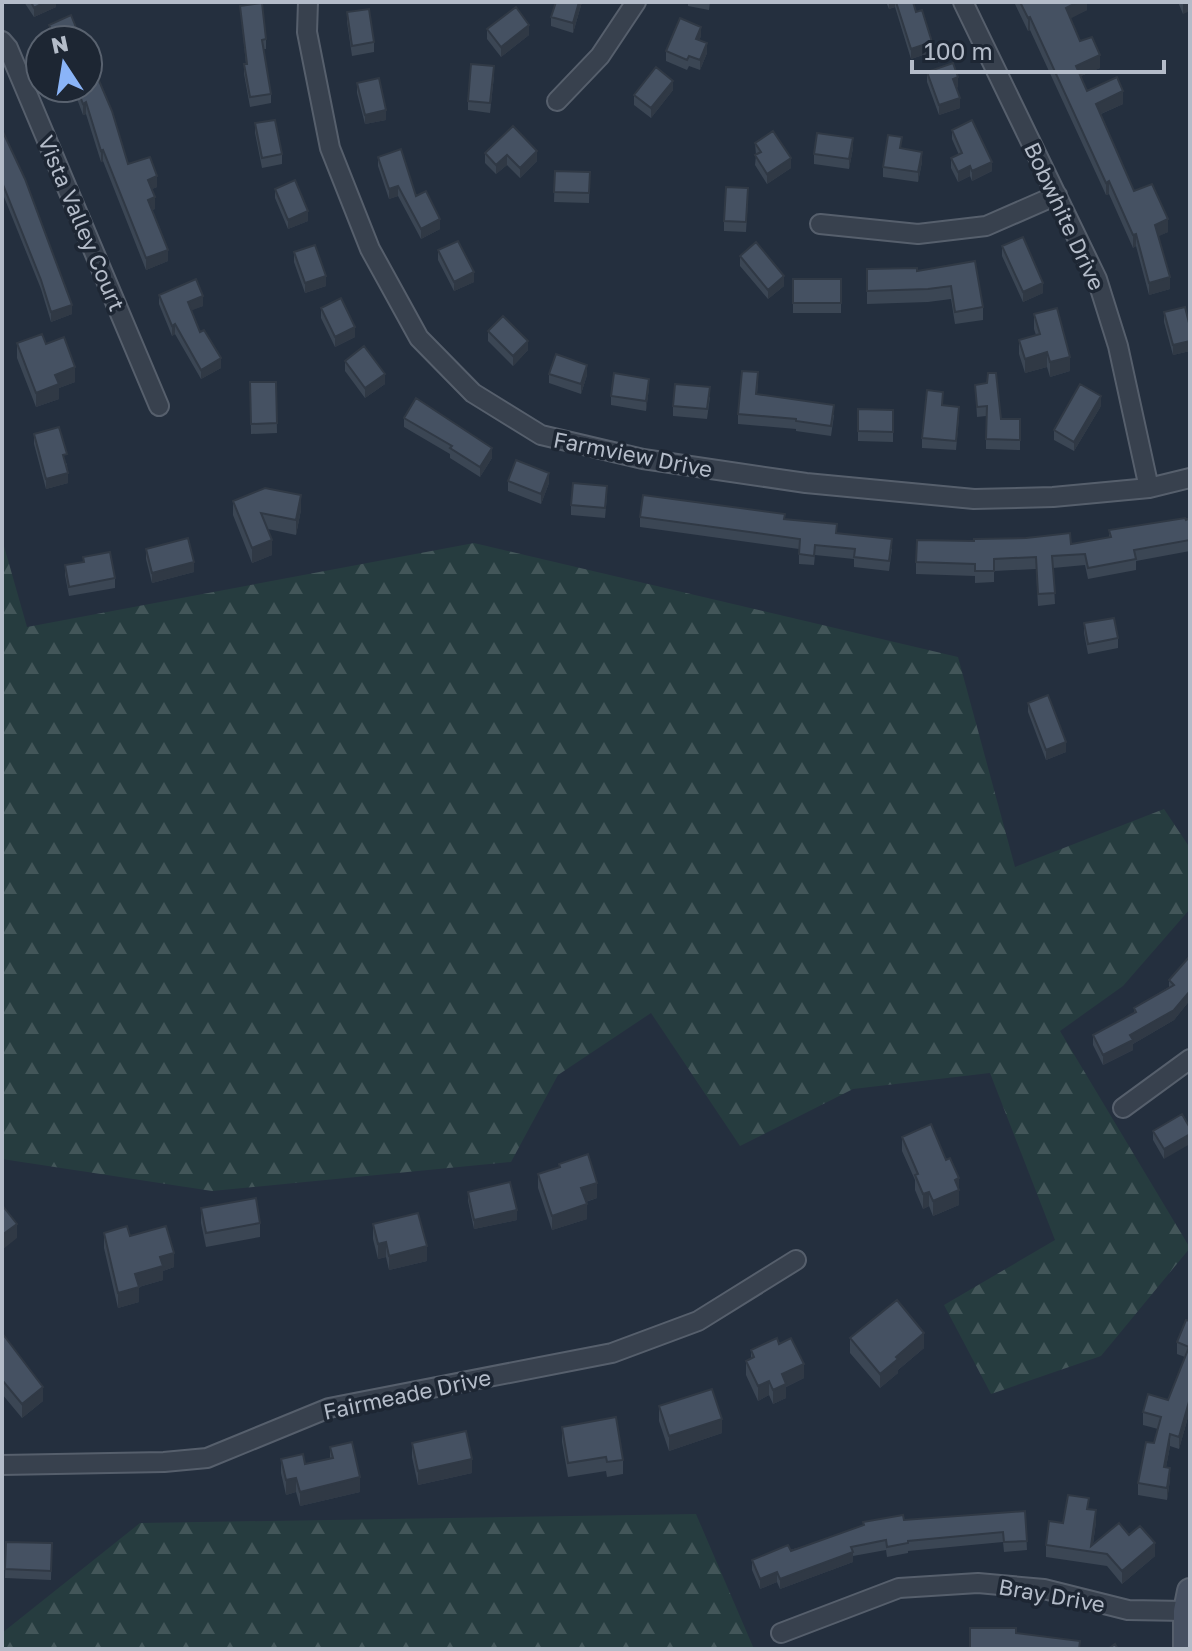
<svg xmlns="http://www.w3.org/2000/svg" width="1192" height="1651" font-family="'Golos Text',sans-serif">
<defs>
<pattern id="forest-firs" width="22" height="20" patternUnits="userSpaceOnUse" patternTransform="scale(2)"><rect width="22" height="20" fill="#263c3f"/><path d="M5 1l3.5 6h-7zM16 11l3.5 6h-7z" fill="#435659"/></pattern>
</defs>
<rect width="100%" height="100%" fill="#242f3e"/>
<path fill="url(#forest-firs)" d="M 2,539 L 27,627 L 474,543 L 958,657 L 1015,867 L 1164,809 L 1190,848 L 1190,909 L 1123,986 L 1060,1031 L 1190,1248 L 1101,1356 L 991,1394 L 944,1305 L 1055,1240 L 990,1073 L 853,1089 L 740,1146 L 651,1013 L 558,1075 L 511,1162 L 212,1191 L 2,1159 Z
M 696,1514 L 754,1649 L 2,1649 L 2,1633 L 140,1523 Z"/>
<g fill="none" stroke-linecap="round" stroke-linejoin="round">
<defs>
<path id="street" d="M 308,2 L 307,32 L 330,148 L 370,249 L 419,338 L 473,393 L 541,435 L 643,459 L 806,483 L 974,499 L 1053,497 L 1149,488 L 1190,478
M 963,2 L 1097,279 L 1118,346 L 1149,488
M 2,41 L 8,48 L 159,406
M 557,101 L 600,56 L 636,2
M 820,224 L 918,234 L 986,226 L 1057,195
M 1123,1108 L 1190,1059
M 2,1465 L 164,1462 L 207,1458 L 329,1408 L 612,1353 L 698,1321 L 796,1260
M 781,1633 L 899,1588 L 978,1583 L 1044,1589 L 1128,1610 L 1186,1611"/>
<path id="secondary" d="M 1186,1649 L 1186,1611 L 1190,1591"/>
</defs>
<use href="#street" stroke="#565f6c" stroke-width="22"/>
<use href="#secondary" stroke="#565f6c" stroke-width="28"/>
<use href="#street" stroke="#38414e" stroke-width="18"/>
<use href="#secondary" stroke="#465061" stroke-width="24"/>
</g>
<path fill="#3b4654" d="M 24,2 L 56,2 L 56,7 L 34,17 Z
M 556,2 L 582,2 L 573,33 L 551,26 L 551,17 Z
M 688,2 L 710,2 L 709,10 L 688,6 Z
M 886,2 L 913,2 L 932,52 L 911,59 L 895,7 L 889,9 Z
M 1014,2 L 1087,2 L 1087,10 L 1070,18 L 1080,41 L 1100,68 L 1081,76 L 1087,91 L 1123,104 L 1101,114 L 1134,191 L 1168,232 L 1158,236 L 1170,289 L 1149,295 L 1136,246 L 1133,248 L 1109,194 L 1106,195 L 1030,30 L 1028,31 Z
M 1178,2 L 1190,2 L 1183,14 Z
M 240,6 L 266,39 L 266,49 L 264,49 L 271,94 L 271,103 L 250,107 L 244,74 L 244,64 L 246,64 Z
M 347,12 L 374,42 L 374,52 L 352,56 L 347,22 Z
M 49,25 L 81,40 L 51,40 L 49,36 Z
M 487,29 L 529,35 L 501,57 L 487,39 Z
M 701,36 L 699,40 L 707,53 L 700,70 L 689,66 L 687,70 L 666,61 L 666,51 Z
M 927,72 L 958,87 L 956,88 L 960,108 L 939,115 L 927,82 Z
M 494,76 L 490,113 L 468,110 L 468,101 Z
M 357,83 L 386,120 L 365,124 L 357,93 Z
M 73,88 L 88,88 L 128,164 L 157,187 L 152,189 L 155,209 L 152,210 L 168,261 L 146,270 L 103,161 L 101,162 L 86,114 L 83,115 Z
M 673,90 L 651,118 L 634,105 L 634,95 Z
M 255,123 L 282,154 L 282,164 L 262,168 L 255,133 Z
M 513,126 L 537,161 L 520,178 L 507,165 L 496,174 L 485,163 L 485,153 Z
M 2,130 L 72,314 L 51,322 L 41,289 L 2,192 Z
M 952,130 L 992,171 L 972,181 L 970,176 L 958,182 L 951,168 L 951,158 L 959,155 L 952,139 Z
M 755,143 L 791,168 L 767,184 L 755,165 L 756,155 Z
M 853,148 L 849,169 L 814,164 L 814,154 Z
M 378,157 L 440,229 L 421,239 L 398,196 L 389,199 L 378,166 Z
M 922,162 L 918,182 L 883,177 L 883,167 Z
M 555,171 L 590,172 L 589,203 L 554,202 Z
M 275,189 L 308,221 L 288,229 L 275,198 Z
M 748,198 L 746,232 L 724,231 L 724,221 Z
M 1002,246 L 1043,293 L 1023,302 L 1002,256 Z
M 438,250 L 474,282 L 454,291 L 438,260 Z
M 294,252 L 326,286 L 305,293 L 294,262 Z
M 740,256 L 784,286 L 768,299 L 740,266 Z
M 975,261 L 983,307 L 983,320 L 955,324 L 951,299 L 928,302 L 867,304 L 867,269 L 917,271 Z
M 793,279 L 841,279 L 841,313 L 793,313 Z
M 159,295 L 203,306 L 191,310 L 200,332 L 221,368 L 201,379 L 175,334 L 172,336 L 159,304 Z
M 321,308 L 355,337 L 335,347 L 321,318 Z
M 1164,312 L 1190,327 L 1190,351 L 1173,355 L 1164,322 Z
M 1034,314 L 1070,371 L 1050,377 L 1047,367 L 1025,373 L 1019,354 L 1019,340 L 1036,335 L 1034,329 Z
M 488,331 L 528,350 L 513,366 L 488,341 Z
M 17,343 L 46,344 L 75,382 L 59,388 L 59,399 L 36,407 L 17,358 Z
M 345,361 L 385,384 L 365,398 L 345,371 Z
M 549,374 L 587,375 L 581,394 L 549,383 Z
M 250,382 L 276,382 L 277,433 L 251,434 Z
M 758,382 L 757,394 L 834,415 L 831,436 L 796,431 L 796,429 L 738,424 L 738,414 Z
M 975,385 L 1001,419 L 1020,419 L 1020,450 L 986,449 L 986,416 L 977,417 Z
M 649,388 L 646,411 L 611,405 L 611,396 Z
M 710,397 L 707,419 L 673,416 L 673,406 Z
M 943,405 L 959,417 L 956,450 L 922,448 L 922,438 Z
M 1101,406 L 1074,451 L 1054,440 L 1054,430 Z
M 858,409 L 893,410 L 893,442 L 858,441 Z
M 404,418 L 492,458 L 480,477 L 450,458 L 450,454 L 404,427 Z
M 34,434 L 67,464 L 68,483 L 46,489 L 34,444 Z
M 508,481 L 549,483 L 541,504 L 508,491 Z
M 607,496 L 605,518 L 571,515 L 571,505 Z
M 233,501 L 301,510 L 296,535 L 268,529 L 272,555 L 252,563 L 233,515 Z
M 640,517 L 785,519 L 892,549 L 889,571 L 854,567 L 854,559 L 815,555 L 814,565 L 799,564 L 799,549 L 640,527 Z
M 1190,518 L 1190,551 L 1136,561 L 1136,570 L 1088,579 L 1085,565 L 1053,568 L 1055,604 L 1038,606 L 1036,569 L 994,571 L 994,582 L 975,583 L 975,576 L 916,574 L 916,562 L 1071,544 L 1109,537 L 1109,530 Z
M 146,549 L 194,572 L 152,583 L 146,559 Z
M 83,557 L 115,578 L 115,588 L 69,596 L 65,575 L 65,565 L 83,562 Z
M 1084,623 L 1118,638 L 1118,648 L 1088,654 L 1084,633 Z
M 1028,703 L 1066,752 L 1046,760 L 1028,712 Z
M 1190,956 L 1190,1000 L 1174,1020 L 1133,1044 L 1133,1050 L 1103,1065 L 1093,1045 L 1093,1035 L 1134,1013 L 1134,1008 L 1169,987 L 1169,980 Z
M 1182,1114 L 1164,1159 L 1153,1140 L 1153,1131 Z
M 902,1137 L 946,1160 L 959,1178 L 959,1205 L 933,1216 L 929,1206 L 923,1209 L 915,1190 L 915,1180 L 902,1151 Z
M 559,1164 L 597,1198 L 586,1202 L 587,1219 L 552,1230 L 538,1188 L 538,1174 L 559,1167 Z
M 468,1192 L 517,1220 L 474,1229 L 468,1201 Z
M 201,1208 L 260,1223 L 260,1237 L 206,1247 L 201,1223 Z
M 373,1224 L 427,1261 L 389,1270 L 386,1257 L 378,1259 L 373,1239 Z
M 104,1233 L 130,1236 L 174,1267 L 163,1271 L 163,1280 L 139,1287 L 139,1302 L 118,1308 L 104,1248 Z
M 1190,1321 L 1190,1410 L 1179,1449 L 1170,1446 L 1166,1467 L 1170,1480 L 1167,1500 L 1138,1495 L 1138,1483 L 1154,1443 L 1158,1429 L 1143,1425 L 1143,1412 L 1168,1400 L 1185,1357 L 1177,1354 L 1177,1342 Z
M 2,1333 L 43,1401 L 22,1418 L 2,1394 Z
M 850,1338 L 924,1348 L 898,1370 L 898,1373 L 880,1388 L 850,1353 Z
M 779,1344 L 804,1378 L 786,1387 L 786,1398 L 773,1404 L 769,1395 L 758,1401 L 746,1375 L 746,1361 L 751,1358 L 751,1350 Z
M 659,1406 L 722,1433 L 669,1451 L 659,1421 Z
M 562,1427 L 623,1460 L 623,1474 L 607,1477 L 606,1471 L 568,1477 L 562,1442 Z
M 412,1443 L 472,1473 L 418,1485 L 412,1457 Z
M 330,1447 L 360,1492 L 300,1506 L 296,1492 L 286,1495 L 281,1473 L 281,1459 L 305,1464 L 330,1458 Z
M 1089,1509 L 1096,1522 L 1093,1544 L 1155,1556 L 1122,1584 L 1107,1566 L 1046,1557 L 1046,1545 L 1063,1523 Z
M 1025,1511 L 1027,1550 L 1004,1552 L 1003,1542 L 908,1551 L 908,1553 L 887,1557 L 886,1550 L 853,1556 L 853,1562 L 780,1589 L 777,1582 L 760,1589 L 752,1570 L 752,1560 L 904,1520 Z
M 6,1542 L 52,1543 L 51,1580 L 5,1578 Z"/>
<path fill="#303945" d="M 45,2 L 56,2 L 56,7 L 34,17 L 34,8 Z
M 579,2 L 582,2 L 573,33 L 573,23 Z
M 889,2 L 895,2 L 895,7 L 889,9 Z
M 1078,2 L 1087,2 L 1087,10 L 1066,21 L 1066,8 Z
M 1188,2 L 1190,2 L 1190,11 L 1183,14 L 1183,4 Z
M 1030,17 L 1030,30 L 1028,31 L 1028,18 Z
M 529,25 L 529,35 L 501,57 L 501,47 Z
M 701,27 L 701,36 L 696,49 L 696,39 Z
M 932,42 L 932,52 L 911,59 L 911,49 Z
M 707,43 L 707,53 L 700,70 L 700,60 Z
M 1100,55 L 1100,68 L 1076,78 L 1076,66 Z
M 958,77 L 958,87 L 953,89 L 953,79 Z
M 673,81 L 673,90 L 651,118 L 651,108 Z
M 1123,91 L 1123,104 L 1096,116 L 1096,104 Z
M 960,98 L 960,108 L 939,115 L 939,105 Z
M 86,102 L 86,114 L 83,115 L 83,104 Z
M 386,110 L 386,120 L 365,124 L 365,115 Z
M 853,138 L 853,148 L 849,169 L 849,159 Z
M 103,150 L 103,161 L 101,162 L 101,151 Z
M 537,151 L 537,161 L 520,178 L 520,168 Z
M 922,152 L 922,162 L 918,182 L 918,172 Z
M 507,155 L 507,165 L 496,174 L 496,165 Z
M 791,158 L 791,168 L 767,184 L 767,174 Z
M 992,162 L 992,171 L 972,181 L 972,171 Z
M 970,166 L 970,176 L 958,182 L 958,172 Z
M 157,176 L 157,187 L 148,191 L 148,180 Z
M 1109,181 L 1109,194 L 1106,195 L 1106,183 Z
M 398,186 L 398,196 L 389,199 L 389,189 Z
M 155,197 L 155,209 L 148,211 L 148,200 Z
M 308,211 L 308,221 L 288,229 L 288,220 Z
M 440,219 L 440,229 L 421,239 L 421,229 Z
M 1168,219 L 1168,232 L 1155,238 L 1155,225 Z
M 1136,234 L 1136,246 L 1133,248 L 1133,235 Z
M 168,250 L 168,261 L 146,270 L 146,258 Z
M 474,272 L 474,282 L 454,291 L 454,282 Z
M 326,276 L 326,286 L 305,293 L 305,283 Z
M 784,276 L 784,286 L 768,299 L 768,290 Z
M 1170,277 L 1170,289 L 1149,295 L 1149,283 Z
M 1043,283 L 1043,293 L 1023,302 L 1023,292 Z
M 203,296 L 203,306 L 188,312 L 188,302 Z
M 72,305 L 72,314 L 51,322 L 51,312 Z
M 175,324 L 175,334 L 172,336 L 172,326 Z
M 355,327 L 355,337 L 335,347 L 335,337 Z
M 528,341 L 528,350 L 513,366 L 513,356 Z
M 1190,341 L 1190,351 L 1173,355 L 1173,345 Z
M 1047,352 L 1047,367 L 1025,373 L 1025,359 Z
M 1070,357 L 1070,371 L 1050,377 L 1050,362 Z
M 221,358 L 221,368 L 201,379 L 201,370 Z
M 587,365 L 587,375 L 581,394 L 581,384 Z
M 75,367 L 75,382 L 59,388 L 59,399 L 36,407 L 36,393 L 55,375 Z
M 385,374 L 385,384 L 365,398 L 365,388 Z
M 649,379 L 649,388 L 646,411 L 646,401 Z
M 1101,396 L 1101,406 L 1074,451 L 1074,442 Z
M 492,448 L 492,458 L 480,477 L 480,467 Z
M 68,473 L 68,483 L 46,489 L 46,479 Z
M 549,473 L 549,483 L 541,504 L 541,494 Z
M 301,495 L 301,510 L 296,535 L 296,520 Z
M 272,540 L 272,555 L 252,563 L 252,548 Z
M 194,562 L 194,572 L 152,583 L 152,573 Z
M 1066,742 L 1066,752 L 1046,760 L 1046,750 Z
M 1190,991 L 1190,1000 L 1174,1020 L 1133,1044 L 1133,1050 L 1103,1065 L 1103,1055 Z
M 1190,1134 L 1190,1144 L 1164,1159 L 1164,1149 Z
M 959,1178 L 959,1205 L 933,1216 L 933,1201 L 955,1180 Z
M 597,1183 L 597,1198 L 581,1203 L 581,1188 Z
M 929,1192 L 929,1206 L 923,1209 L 923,1194 Z
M 587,1204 L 587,1219 L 552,1230 L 552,1216 Z
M 517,1210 L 517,1220 L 474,1229 L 474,1220 Z
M 17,1224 L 17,1238 L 2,1250 L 2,1235 Z
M 386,1242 L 386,1257 L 378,1259 L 378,1244 Z
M 427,1246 L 427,1261 L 389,1270 L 389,1256 Z
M 174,1253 L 174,1267 L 163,1271 L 163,1280 L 135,1288 L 135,1274 L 160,1257 Z
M 139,1287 L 139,1302 L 118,1308 L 118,1293 Z
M 924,1333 L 924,1348 L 898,1370 L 898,1373 L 880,1388 L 880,1374 L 896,1357 Z
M 804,1364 L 804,1378 L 786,1387 L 786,1398 L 773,1404 L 773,1390 L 782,1374 Z
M 769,1381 L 769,1395 L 758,1401 L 758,1386 Z
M 43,1387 L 43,1401 L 22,1418 L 22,1404 Z
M 1190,1398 L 1190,1410 L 1179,1449 L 1179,1437 Z
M 722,1419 L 722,1433 L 669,1451 L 669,1436 Z
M 1170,1434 L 1170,1446 L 1164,1479 L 1164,1467 Z
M 472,1459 L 472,1473 L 418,1485 L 418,1471 Z
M 1170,1468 L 1170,1480 L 1167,1500 L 1167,1488 Z
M 360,1477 L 360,1492 L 300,1506 L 300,1492 Z
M 296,1478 L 296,1492 L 286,1495 L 286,1480 Z
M 1096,1510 L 1096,1522 L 1092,1551 L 1091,1546 Z
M 1155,1543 L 1155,1556 L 1122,1584 L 1122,1571 Z
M 853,1552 L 853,1562 L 780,1589 L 780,1579 Z
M 777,1572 L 777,1582 L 760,1589 L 760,1579 Z"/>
<path fill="#455162" stroke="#303945" stroke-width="2" d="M 31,2 L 45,2 L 34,8 Z
M 556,2 L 579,2 L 573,23 L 551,17 Z
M 896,2 L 913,2 L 916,12 L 922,10 L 932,42 L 911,49 Z
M 1020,2 L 1078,2 L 1066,8 L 1080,41 L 1092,37 L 1100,55 L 1076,66 L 1087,91 L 1117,77 L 1123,91 L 1096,104 L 1134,191 L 1152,184 L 1168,219 L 1155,225 L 1170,277 L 1149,283 L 1136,234 L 1133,235 L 1109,181 L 1106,183 L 1030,17 L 1028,18 Z
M 262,3 L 266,39 L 262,40 L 271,94 L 250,97 L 244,64 L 247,64 L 240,6 Z
M 516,7 L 529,25 L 501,47 L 487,29 Z
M 369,9 L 374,42 L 352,46 L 347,12 Z
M 71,15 L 81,40 L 56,40 L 49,25 Z
M 680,18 L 701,27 L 696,39 L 707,43 L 700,60 L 689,56 L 687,60 L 666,51 Z
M 88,55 L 112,111 L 128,164 L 150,157 L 157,176 L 148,180 L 155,197 L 148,200 L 168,250 L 146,258 L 103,150 L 101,151 L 86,102 L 83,104 L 77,88 L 88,88 Z
M 953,63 L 958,77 L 953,79 L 960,98 L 939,105 L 927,72 Z
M 471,64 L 494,66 L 490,103 L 468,101 Z
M 656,67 L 673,81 L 651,108 L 634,95 Z
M 379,78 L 386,110 L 365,115 L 357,83 Z
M 275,120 L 282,154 L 262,158 L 255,123 Z
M 972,120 L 992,162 L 972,171 L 970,166 L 958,172 L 951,158 L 962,153 L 952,130 Z
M 513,126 L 537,151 L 520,168 L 507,155 L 496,165 L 485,153 Z
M 2,130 L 25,179 L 72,305 L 51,312 L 41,280 L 2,182 Z
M 773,131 L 791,158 L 767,174 L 755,155 L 761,152 L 755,143 Z
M 817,133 L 853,138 L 849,159 L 814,154 Z
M 888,135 L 902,137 L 900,148 L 922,152 L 918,172 L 883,167 Z
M 401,149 L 416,196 L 426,191 L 440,219 L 421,229 L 398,186 L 389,189 L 378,157 Z
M 555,171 L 590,172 L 589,193 L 554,192 Z
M 295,180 L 308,211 L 288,220 L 275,189 Z
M 726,187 L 748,188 L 746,222 L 724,221 Z
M 1023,237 L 1043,283 L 1023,292 L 1002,246 Z
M 458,241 L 474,272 L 454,282 L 438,250 Z
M 756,242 L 784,276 L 768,290 L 740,256 Z
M 315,245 L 326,276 L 305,283 L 294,252 Z
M 975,261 L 983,307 L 955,312 L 951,286 L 928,289 L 867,291 L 867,269 L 917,268 L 917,271 Z
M 196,279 L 203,296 L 188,302 L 200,332 L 204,330 L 221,358 L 201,370 L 175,324 L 172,326 L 159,295 Z
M 793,279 L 841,279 L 841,303 L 793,303 Z
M 341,298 L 355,327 L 335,337 L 321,308 Z
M 1185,307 L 1190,327 L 1190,341 L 1173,345 L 1164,312 Z
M 1057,308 L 1070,357 L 1050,362 L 1047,352 L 1025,359 L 1019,340 L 1040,334 L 1034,314 Z
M 503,316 L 528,341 L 513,356 L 488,331 Z
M 42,334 L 46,344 L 64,337 L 75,367 L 55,375 L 59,384 L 36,393 L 17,343 Z
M 364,346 L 385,374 L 365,388 L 345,361 Z
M 556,354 L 587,365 L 581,384 L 549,374 Z
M 742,371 L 758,372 L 756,394 L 834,405 L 831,426 L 796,421 L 796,419 L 738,414 Z
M 614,373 L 649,379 L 646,401 L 611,396 Z
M 988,373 L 996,373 L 1001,419 L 1020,419 L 1020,440 L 986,439 L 987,406 L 977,407 L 975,385 L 987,383 Z
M 250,382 L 276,382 L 277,423 L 251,424 Z
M 675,384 L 710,387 L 707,409 L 673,406 Z
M 1080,384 L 1101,396 L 1074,442 L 1054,430 Z
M 927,390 L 943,392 L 942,405 L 959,407 L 956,441 L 922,438 Z
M 416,398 L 492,448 L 480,467 L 450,448 L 452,446 L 404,418 Z
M 858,409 L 893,410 L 893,432 L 858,431 Z
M 59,427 L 67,454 L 63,455 L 68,473 L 46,479 L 34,434 Z
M 516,460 L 549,473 L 541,494 L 508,481 Z
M 573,483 L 607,486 L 605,508 L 571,505 Z
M 265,488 L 301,495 L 296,520 L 261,513 L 272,540 L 252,548 L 233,501 Z
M 643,495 L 785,514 L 784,519 L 837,524 L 836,533 L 892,539 L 889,561 L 854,557 L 855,549 L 815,545 L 814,556 L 799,554 L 800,539 L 640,517 Z
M 1185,518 L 1186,520 L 1190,518 L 1190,540 L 1134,550 L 1136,559 L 1088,568 L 1085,554 L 1052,556 L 1055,593 L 1038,594 L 1036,557 L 994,559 L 994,571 L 975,571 L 975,564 L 916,562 L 917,540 L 974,541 L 974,539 L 1026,538 L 1070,533 L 1071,544 L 1111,537 L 1109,530 Z
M 188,538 L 194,562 L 152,573 L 146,549 Z
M 110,552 L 115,578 L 69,587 L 65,565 L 84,562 L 83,557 Z
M 1114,618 L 1118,638 L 1088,644 L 1084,623 Z
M 1048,695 L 1066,742 L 1046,750 L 1028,703 Z
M 1190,956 L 1190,991 L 1174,1010 L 1130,1035 L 1133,1040 L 1103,1055 L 1093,1035 L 1136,1012 L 1134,1008 L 1174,985 L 1169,980 Z
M 1182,1114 L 1190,1128 L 1190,1134 L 1164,1149 L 1153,1131 Z
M 931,1124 L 946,1160 L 950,1158 L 959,1178 L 955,1180 L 959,1190 L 933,1201 L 929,1192 L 923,1194 L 915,1175 L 918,1174 L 902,1137 Z
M 588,1154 L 597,1183 L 581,1188 L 587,1204 L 552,1216 L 538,1174 L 560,1167 L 559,1164 Z
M 510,1182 L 517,1210 L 474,1220 L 468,1192 Z
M 256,1198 L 260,1223 L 206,1233 L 201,1208 Z
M 2,1205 L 17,1224 L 2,1235 Z
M 418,1213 L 427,1246 L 389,1256 L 386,1242 L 378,1244 L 373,1224 Z
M 127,1226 L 130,1236 L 166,1226 L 174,1253 L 160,1257 L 163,1266 L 135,1274 L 139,1287 L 118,1293 L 104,1233 Z
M 897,1300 L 924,1333 L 896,1357 L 898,1359 L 880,1374 L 850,1338 Z
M 1186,1320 L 1190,1321 L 1190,1398 L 1179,1437 L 1170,1434 L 1164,1467 L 1170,1468 L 1167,1488 L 1138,1483 L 1146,1442 L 1154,1443 L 1161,1417 L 1143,1412 L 1148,1394 L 1168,1400 L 1189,1347 L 1177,1342 Z
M 2,1333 L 43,1387 L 22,1404 L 2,1380 Z
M 777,1338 L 779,1344 L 791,1338 L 804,1364 L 782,1374 L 786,1384 L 773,1390 L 769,1381 L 758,1386 L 746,1361 L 754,1357 L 751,1350 Z
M 712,1389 L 722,1419 L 669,1436 L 659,1406 Z
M 616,1417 L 623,1460 L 607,1462 L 606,1457 L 568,1463 L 562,1427 Z
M 466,1431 L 472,1459 L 418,1471 L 412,1443 Z
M 352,1442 L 360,1477 L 300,1492 L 296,1478 L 286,1480 L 281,1459 L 303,1454 L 305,1464 L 333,1458 L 330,1447 Z
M 1068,1495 L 1089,1498 L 1087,1509 L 1096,1510 L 1091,1546 L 1119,1523 L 1129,1535 L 1140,1526 L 1155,1543 L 1122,1571 L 1107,1554 L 1046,1545 L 1049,1521 L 1063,1523 Z
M 1025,1511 L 1027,1541 L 1004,1542 L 1003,1532 L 908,1541 L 908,1543 L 887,1547 L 886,1540 L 851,1547 L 853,1552 L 780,1579 L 777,1572 L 760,1579 L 752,1560 L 788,1545 L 791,1551 L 864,1525 L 863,1522 L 903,1515 L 904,1520 Z
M 6,1542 L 52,1543 L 51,1571 L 5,1569 Z
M 970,1628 L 1016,1628 L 1016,1633 L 1080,1641 L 1079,1649 L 970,1649 Z
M 1115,1644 L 1118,1649 L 1108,1649 Z"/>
<g text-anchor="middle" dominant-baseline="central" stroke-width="7" stroke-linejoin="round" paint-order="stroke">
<g font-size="22" fill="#b4bcc9" stroke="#1d2633">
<text transform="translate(1065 216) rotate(65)">Bobwhite Drive</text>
<text transform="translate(82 223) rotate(67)">Vista Valley Court</text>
<text transform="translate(633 454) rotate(11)">Farmview Drive</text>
<text transform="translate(407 1394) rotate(-12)">Fairmeade Drive</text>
<text transform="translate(1052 1595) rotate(10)">Bray Drive</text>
</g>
</g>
<rect width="1192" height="1651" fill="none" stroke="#b4bcc9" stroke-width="8"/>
<g transform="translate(64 64) rotate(348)"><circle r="38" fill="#1d2633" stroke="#59626f" stroke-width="2"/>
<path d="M0-6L14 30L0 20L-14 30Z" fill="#8ab4f8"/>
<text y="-12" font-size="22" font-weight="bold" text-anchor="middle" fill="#b4bcc9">N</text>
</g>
<path d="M912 60v12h252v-12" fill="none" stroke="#b4bcc9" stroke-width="4"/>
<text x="924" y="60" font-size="24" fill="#b4bcc9" stroke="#1d2633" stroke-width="6" paint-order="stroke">100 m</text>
</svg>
